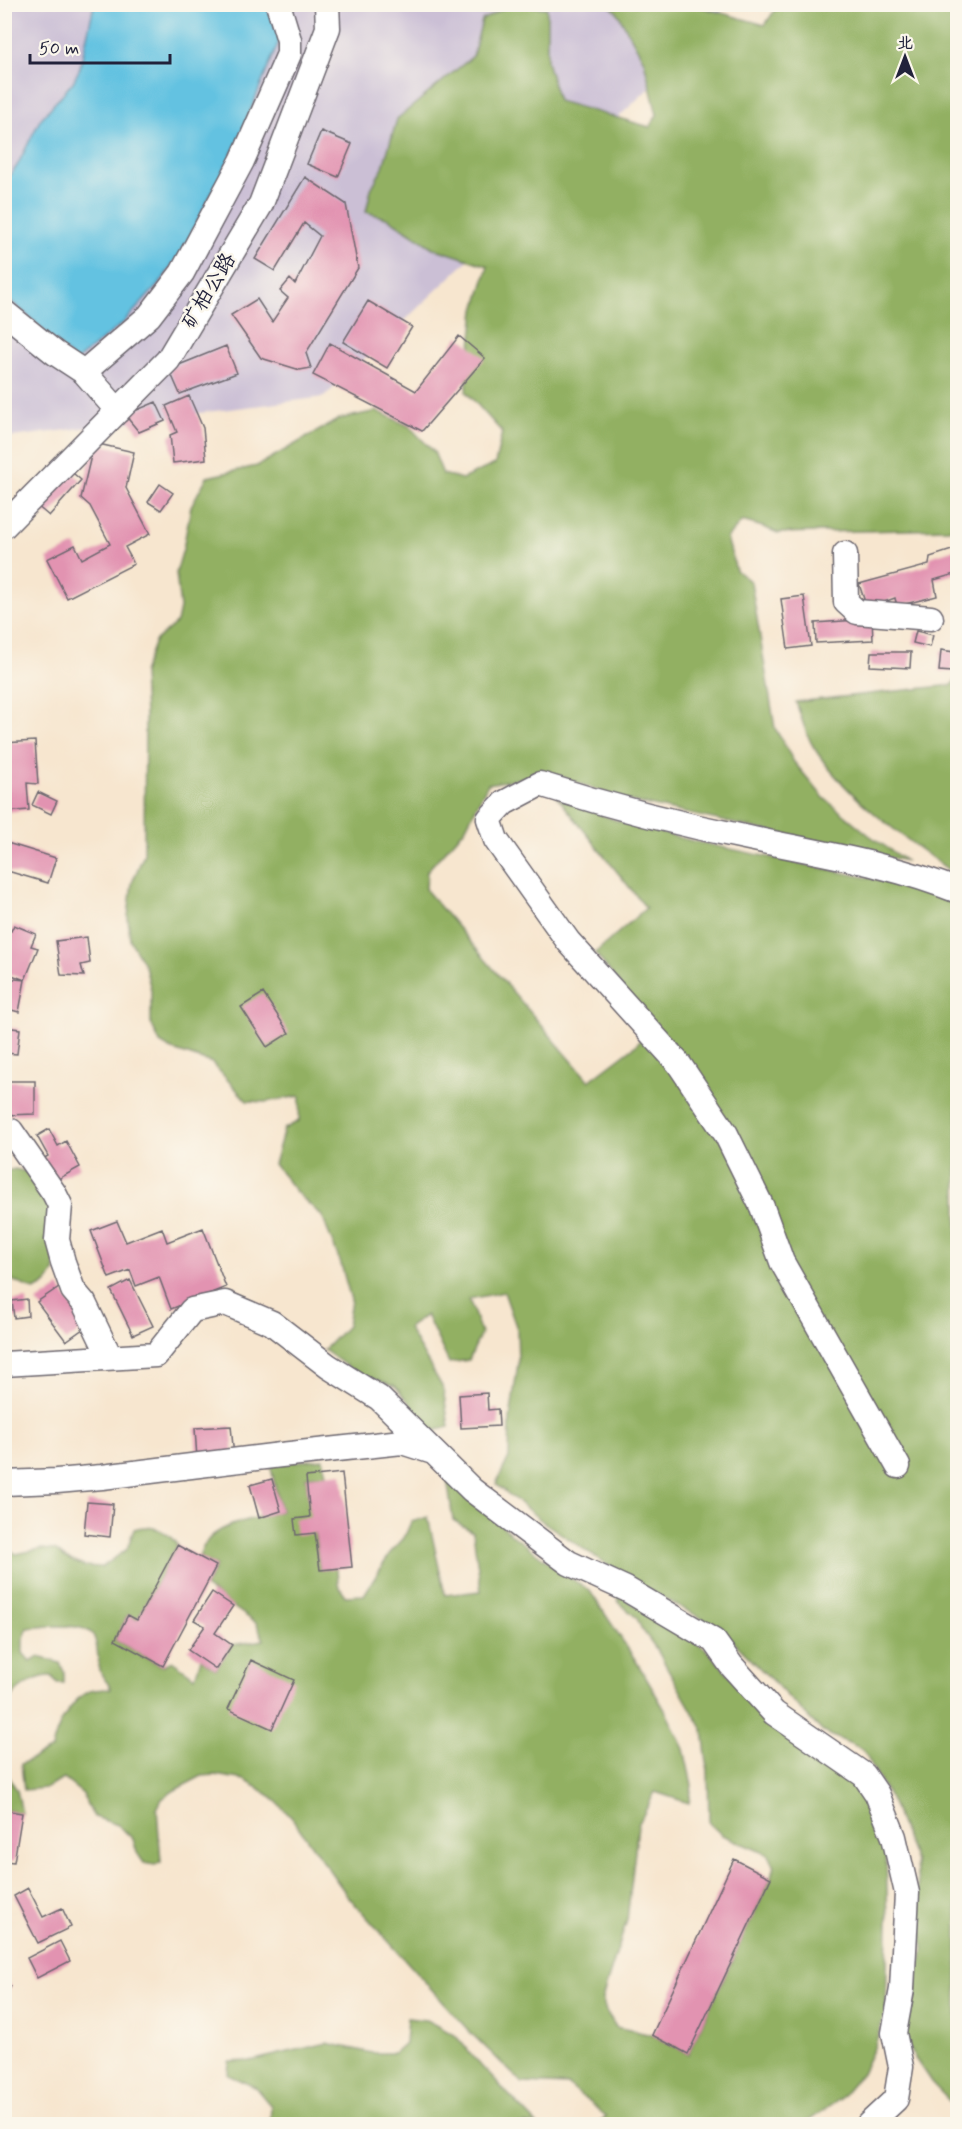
<svg xmlns="http://www.w3.org/2000/svg" width="962" height="2129" font-family="Mynerve,'LXGW WenKai TC',sans-serif">
<rect width="100%" height="100%" fill="#fbf7ec"/>
<filter id="ink" filterUnits="userSpaceOnUse"><feTurbulence type="fractalNoise" baseFrequency=".0167" numOctaves="2"/><feDisplacementMap in="SourceGraphic" scale="12" xChannelSelector="R" yChannelSelector="G"/><feConvolveMatrix kernelMatrix="1 2 1 2 8 2 1 2 1" color-interpolation-filters="sRGB"/></filter>
<filter id="wash" filterUnits="userSpaceOnUse"><feTurbulence type="fractalNoise" baseFrequency=".008" numOctaves="4" result="noise"/><feDisplacementMap in="SourceGraphic" scale="24" xChannelSelector="R" yChannelSelector="G"/><feGaussianBlur stdDeviation="1.35" result="paint"/><feColorMatrix in="noise" values="0 0 0 0 0 0 0 0 0 0 0 0 0 0 0 0 0 1.4 0 .05"/><feComposite in="paint" operator="in"/></filter>
<g filter="url(#wash)">
<rect width="100%" height="100%" fill="#f7e6cf"/>
<path fill="#cbbfd5" d="M 4,5 L 727,5 L 685,54 L 324,397 L 5,438 Z"/>
<path fill="#92b062" stroke="#5a694e" stroke-width="1.5" d="M 510,5 L 547,8 L 547,61 L 558,101 L 650,127 L 657,115 L 644,61 L 617,12 L 609,5 L 693,5 L 765,25 L 778,5 L 903,5 L 913,14 L 945,14 L 957,5 L 957,524 L 949,529 L 778,533 L 763,527 L 742,521 L 727,538 L 736,570 L 751,582 L 775,728 L 794,762 L 824,798 L 869,835 L 906,861 L 621,799 L 552,773 L 488,784 L 465,829 L 427,871 L 426,890 L 589,1081 L 635,1046 L 653,1026 L 595,953 L 646,908 L 558,798 L 626,824 L 697,842 L 888,882 L 957,903 L 957,2109 L 931,2082 L 904,2042 L 923,1951 L 916,1862 L 892,1803 L 863,1749 L 823,1732 L 720,1628 L 630,1580 L 542,1521 L 496,1484 L 509,1457 L 510,1419 L 518,1363 L 517,1329 L 504,1292 L 469,1299 L 481,1333 L 469,1360 L 449,1363 L 426,1315 L 408,1328 L 443,1388 L 449,1427 L 433,1431 L 395,1386 L 352,1370 L 324,1350 L 347,1326 L 351,1300 L 341,1264 L 322,1216 L 297,1193 L 274,1164 L 284,1129 L 299,1121 L 300,1096 L 265,1102 L 247,1101 L 212,1063 L 170,1049 L 160,1043 L 151,1023 L 151,990 L 145,966 L 130,940 L 128,917 L 132,883 L 144,854 L 145,715 L 143,673 L 155,641 L 177,622 L 180,608 L 176,573 L 183,549 L 191,506 L 207,477 L 257,466 L 339,419 L 377,411 L 409,426 L 434,452 L 443,474 L 462,479 L 495,464 L 502,432 L 466,392 L 475,310 L 488,266 L 433,248 L 389,219 L 366,212 L 371,189 L 383,167 L 397,119 L 473,56 L 482,20 Z
M 957,677 L 957,876 C 909,841 844,797 813,746 C 805,733 801,716 796,702 L 952,685 Z
M 15,1169 L 28,1172 L 47,1183 L 55,1269 C 50,1281 47,1285 34,1290 L 12,1280 L 5,1285 L 5,1171 Z
M 323,1459 L 327,1474 L 306,1477 C 309,1508 316,1538 320,1570 L 337,1568 L 338,1584 L 345,1596 L 364,1595 L 391,1552 L 404,1538 L 411,1522 L 428,1517 L 445,1595 L 481,1591 L 473,1532 L 453,1520 L 447,1478 L 515,1537 L 563,1573 L 590,1591 L 638,1664 L 665,1710 L 684,1749 L 692,1785 L 689,1803 L 655,1792 L 638,1825 L 627,1920 L 602,1999 L 606,2011 L 616,2027 L 652,2035 L 688,2054 L 771,1878 L 774,1865 L 769,1855 L 722,1835 L 709,1823 L 708,1772 L 703,1730 L 657,1650 L 641,1628 L 637,1618 L 619,1603 L 617,1594 L 705,1648 L 756,1704 L 766,1723 L 853,1778 L 868,1806 L 886,1855 L 888,1923 L 886,2011 L 874,2048 L 862,2073 L 840,2099 L 804,2124 L 598,2124 L 606,2116 L 568,2085 L 522,2083 L 468,2030 L 347,1895 L 292,1818 L 272,1797 L 245,1780 L 215,1775 L 202,1776 L 175,1790 L 162,1799 L 157,1809 L 161,1862 L 155,1865 L 144,1863 L 137,1853 L 133,1839 L 118,1825 L 94,1817 L 87,1805 L 83,1794 L 64,1779 L 46,1788 L 24,1790 L 21,1764 L 52,1749 C 56,1728 69,1703 87,1692 C 94,1689 104,1689 111,1689 C 109,1683 103,1679 101,1673 C 97,1664 99,1649 94,1637 C 87,1621 43,1627 28,1628 L 23,1640 L 23,1653 L 30,1661 L 38,1657 L 60,1663 L 64,1672 L 64,1683 L 57,1683 L 52,1676 C 35,1675 13,1691 5,1706 L 5,1545 L 16,1554 L 40,1549 L 55,1550 L 65,1558 L 84,1566 L 102,1567 L 127,1549 L 134,1529 C 151,1523 168,1531 177,1545 L 137,1620 L 128,1615 L 115,1640 L 162,1666 L 172,1661 L 195,1677 L 201,1659 L 216,1669 L 232,1645 L 264,1640 L 256,1623 L 205,1587 L 216,1566 L 199,1557 C 201,1553 202,1548 205,1544 C 217,1523 260,1518 281,1511 L 270,1464 Z
M 4,1770 L 17,1790 L 22,1813 L 5,1810 Z
M 407,2018 L 426,2020 L 455,2035 L 482,2067 L 537,2124 L 270,2124 L 271,2106 L 255,2087 L 228,2075 L 229,2062 L 250,2061 L 327,2043 L 372,2053 L 394,2053 L 405,2043 Z"/>
<path fill="#63c2e1" stroke="#42728e" stroke-width="1.5" d="M 94,5 L 267,5 L 280,39 L 237,143 L 184,247 L 161,282 L 124,322 L 76,361 C 52,340 31,315 5,297 L 5,181 L 17,166 L 40,120 L 73,82 L 80,68 Z"/>
<g id="blocks">
<path fill="#e293b1" d="M 321,131 L 352,144 L 338,177 L 307,164 Z
M 305,177 L 346,204 L 358,268 L 306,353 L 311,368 L 300,370 L 261,358 L 231,315 L 257,299 L 272,322 L 288,298 L 280,291 L 290,279 L 295,284 L 320,236 L 304,223 L 275,271 L 255,259 Z
M 368,301 L 412,327 L 387,368 L 343,342 Z
M 459,336 L 485,358 L 422,431 L 313,375 L 330,343 L 416,391 Z
M 226,346 L 237,373 L 180,394 L 169,369 Z
M 189,396 L 203,428 L 206,459 L 173,463 L 170,435 L 177,432 L 166,406 Z
M 156,402 L 165,421 L 139,432 L 125,415 Z
M 94,443 L 134,452 L 126,488 L 150,534 L 125,547 L 134,564 L 67,598 L 47,559 L 75,545 L 82,559 L 110,544 L 90,506 L 81,498 Z
M 67,468 L 81,480 L 49,516 L 36,505 Z
M 160,484 L 173,493 L 161,510 L 148,502 Z
M 958,548 L 958,573 L 934,580 L 937,596 L 897,606 L 895,598 L 867,608 L 859,584 L 929,565 L 930,557 Z
M 804,596 L 811,646 L 788,649 L 781,599 Z
M 872,619 L 873,640 L 816,643 L 815,623 Z
M 916,631 L 933,635 L 930,647 L 913,643 Z
M 941,650 L 954,652 L 952,672 L 939,671 Z
M 871,652 L 911,652 L 910,668 L 870,666 Z
M 35,741 L 38,784 L 27,783 L 29,810 L 4,812 L 4,743 Z
M 38,792 L 57,801 L 51,814 L 32,805 Z
M 4,842 L 56,858 L 48,883 L 4,870 Z
M 14,925 L 36,934 L 31,946 L 38,948 L 25,980 L 4,972 L 4,929 L 11,931 Z
M 87,937 L 90,963 L 81,965 L 84,976 L 61,975 L 56,941 Z
M 5,978 L 25,980 L 19,1012 L 4,1008 Z
M 263,993 L 289,1033 L 267,1047 L 241,1007 Z
M 4,1027 L 20,1029 L 17,1054 L 4,1053 Z
M 7,1081 L 35,1081 L 35,1114 L 7,1115 Z
M 49,1129 L 58,1146 L 66,1141 L 80,1167 L 53,1182 L 41,1160 L 48,1156 L 37,1136 Z
M 117,1221 L 126,1242 L 162,1228 L 167,1242 L 203,1228 L 226,1287 L 171,1309 L 159,1277 L 136,1286 L 130,1270 L 109,1278 L 91,1231 Z
M 130,1280 L 153,1326 L 133,1335 L 111,1290 Z
M 59,1287 L 87,1326 L 66,1341 L 37,1302 Z
M 27,1299 L 28,1316 L 14,1318 L 12,1301 Z
M 487,1393 L 488,1410 L 498,1409 L 499,1426 L 461,1428 L 459,1395 Z
M 231,1426 L 234,1456 L 197,1459 L 195,1428 Z
M 342,1473 L 352,1567 L 320,1570 L 315,1533 L 296,1535 L 294,1519 L 310,1517 L 306,1477 Z
M 272,1479 L 281,1511 L 259,1518 L 250,1485 Z
M 87,1502 L 113,1504 L 110,1537 L 84,1534 Z
M 177,1545 L 216,1566 L 163,1666 L 115,1640 L 128,1615 L 137,1620 Z
M 212,1592 L 233,1606 L 215,1633 L 232,1645 L 216,1669 L 188,1650 L 205,1626 L 194,1620 Z
M 251,1660 L 294,1680 L 272,1729 L 228,1709 Z
M 4,1810 L 22,1813 L 14,1862 L 4,1861 Z
M 734,1859 L 771,1878 L 688,2054 L 652,2035 Z
M 28,1888 L 43,1917 L 62,1908 L 71,1927 L 38,1943 L 14,1896 Z
M 60,1941 L 70,1961 L 37,1978 L 27,1958 Z
M 5,1982 L 11,1986 L 5,1997 Z"/>
</g>
</g>
<g filter="url(#ink)">
<use href="#blocks" fill-opacity="0" stroke="#6d676f" stroke-width="1.5"/>
<g fill="none" stroke-linecap="round" stroke-linejoin="round">
<defs>
<path id="minor" d="M 4,312 L 55,353 L 84,372 L 93,382
M 118,411 L 84,372 L 149,316 L 182,273 L 242,161 L 289,54 L 289,40 L 278,4
M 4,526 L 168,360 L 261,204 L 328,28 L 327,4
M 845,554 L 846,602 L 857,612 L 931,618
M 4,1130 L 11,1131 L 54,1193 L 60,1205 L 57,1240 L 63,1262 L 73,1290 L 84,1303 L 110,1357
M 4,1364 L 156,1355 L 192,1310 L 225,1303 L 272,1323 L 328,1366 L 379,1398 L 472,1490 L 569,1563 L 626,1589 L 714,1641 L 731,1665 L 774,1713 L 864,1775 L 877,1794 L 894,1837 L 907,1893 L 902,1989 L 894,2033 L 901,2067 L 896,2099 L 869,2124
M 898,1466 L 782,1262 L 762,1207 L 726,1134 L 679,1064 L 568,941 L 496,840 L 489,819 L 504,803 L 540,784 C 609,806 678,824 749,838 C 818,853 892,864 958,891
M 4,1483 L 57,1481 L 102,1477 L 281,1455 L 402,1442 L 433,1452"/>
</defs>
<use href="#minor" stroke="#6d676f" stroke-width="27"/>
<use href="#minor" stroke="#fff" stroke-width="24"/>
</g>
</g>
<g text-anchor="middle" dominant-baseline="central" stroke-width="5" stroke-linejoin="round" paint-order="stroke">
<g font-size="21" fill="#22223b" stroke="#fbf7ec">
<text transform="translate(209 291) rotate(-59)">矿柏公路</text>
</g>
</g>
<rect width="962" height="2129" fill="none" stroke="#fbf7ec" stroke-width="24"/>
<g transform="translate(905 57)" stroke="#fbf7ec" stroke-width="4.5" paint-order="stroke">
<path d="M0-4.5L10 22L0 15L-10 22Z" fill="#22223b"/>
<text y="-9" font-size="16" font-weight="bold" text-anchor="middle" fill="#22223b">北</text>
</g>
<path d="M30 54v9h140v-9" fill="none" stroke="#22223b" stroke-width="3"/>
<text x="39" y="54" font-size="18" fill="#22223b" stroke="#fbf7ec" stroke-width="4.5" paint-order="stroke">50 m</text>
</svg>
